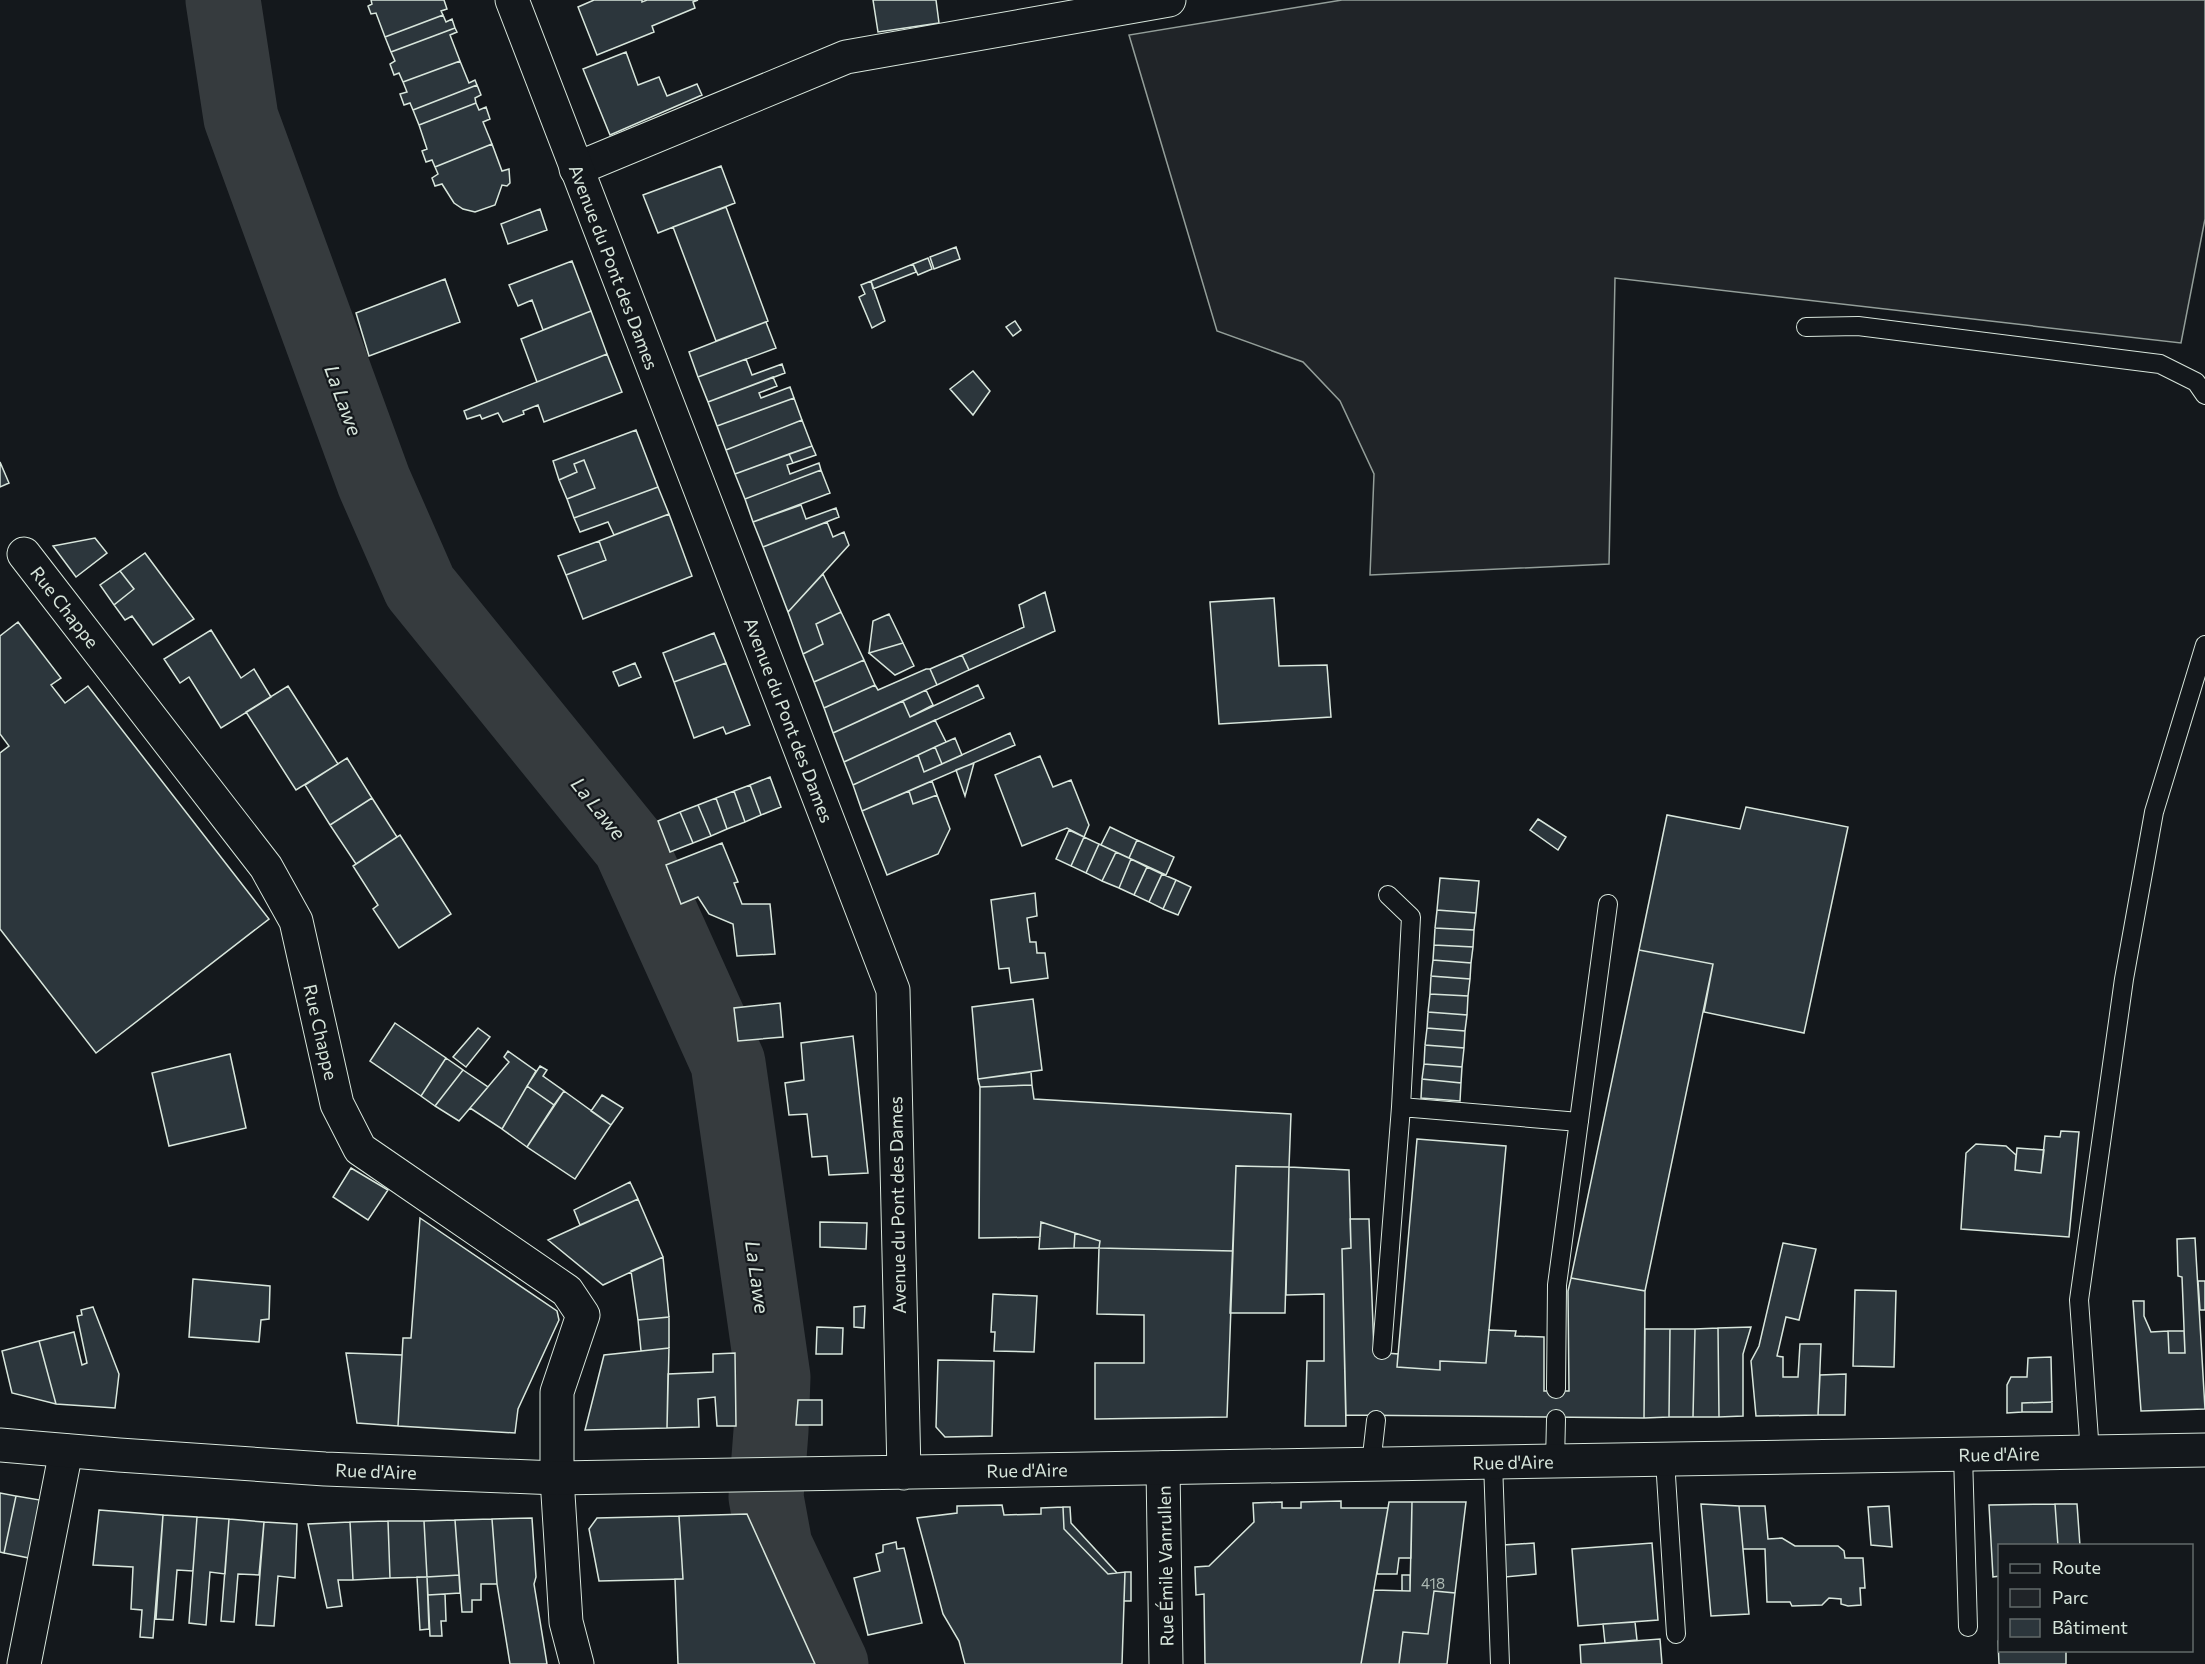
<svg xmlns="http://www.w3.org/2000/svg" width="2205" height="1664" font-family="Commissioner,sans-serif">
<rect width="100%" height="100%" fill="#14181c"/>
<path fill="#202428" stroke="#939e99" stroke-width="1.5" d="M 1342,0 L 2205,0 L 2205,219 L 2181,343 L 1615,278 L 1609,564 L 1370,575 L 1374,474 L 1340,401 L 1303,362 L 1217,331 L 1129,35 Z"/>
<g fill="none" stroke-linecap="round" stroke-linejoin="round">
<path stroke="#363b3e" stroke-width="75" d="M 223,0 L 241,118 L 374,482 L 420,587 L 630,846 L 728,1063 L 773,1377 L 771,1431 L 766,1497 L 775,1546 L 831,1664"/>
</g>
<path fill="#2c363c" stroke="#d8e6dc" stroke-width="1.5" d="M 371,0 L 444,0 L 447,9 L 441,11 L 443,15 L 385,37 L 376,13 L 371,14 L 368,6 L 372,4 Z
M 594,0 L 642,0 L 642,2 L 647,0 L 698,0 L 693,2 L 695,8 L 652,26 L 654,32 L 597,55 L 578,7 Z
M 873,0 L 936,0 L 939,23 L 878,32 Z
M 443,15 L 446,22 L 452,19 L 455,28 L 391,52 L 385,37 Z
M 455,28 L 457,32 L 450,35 L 460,61 L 403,82 L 399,73 L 394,75 L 390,64 L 395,61 L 391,52 Z
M 626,52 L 638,85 L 659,77 L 667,96 L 697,84 L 702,95 L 610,135 L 583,69 Z
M 460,61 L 469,83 L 475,80 L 477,85 L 413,110 L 410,103 L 404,105 L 400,94 L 407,92 L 403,82 Z
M 477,85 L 481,95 L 475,98 L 476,103 L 419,125 L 413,110 Z
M 476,103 L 479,110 L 486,107 L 490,119 L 483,122 L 492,144 L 435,167 L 432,160 L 426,162 L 422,151 L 427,149 L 419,125 Z
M 492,144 L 502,171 L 509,169 L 510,183 L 507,186 L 502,185 L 495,205 L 475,212 L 463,209 L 454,203 L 442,184 L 435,186 L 432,178 L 438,174 L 435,167 Z
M 721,166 L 735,203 L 658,233 L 643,195 Z
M 726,207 L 768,321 L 716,341 L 673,227 Z
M 540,209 L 547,230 L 508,244 L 501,224 Z
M 956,247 L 960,259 L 934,269 L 930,257 Z
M 928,258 L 932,269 L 918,275 L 913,264 Z
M 572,261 L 591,311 L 543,330 L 532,300 L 518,306 L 509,285 Z
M 913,264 L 916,272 L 873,289 L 871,281 Z
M 445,279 L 460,322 L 369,356 L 356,313 Z
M 871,281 L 885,321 L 872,328 L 859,297 L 865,294 L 861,285 Z
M 591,311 L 607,354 L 537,382 L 521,339 Z
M 1015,321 L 1021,330 L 1013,336 L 1006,327 Z
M 766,322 L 776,348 L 698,377 L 689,352 Z
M 607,354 L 622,392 L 544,422 L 538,405 L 523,411 L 524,414 L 503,422 L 498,413 L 482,419 L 480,415 L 467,419 L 464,411 Z
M 746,359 L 752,375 L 782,364 L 785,373 L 708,402 L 698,377 Z
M 973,371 L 990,391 L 973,415 L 950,389 Z
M 773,377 L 777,386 L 759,393 L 761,398 L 790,387 L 794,398 L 717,426 L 708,402 Z
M 794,398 L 802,420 L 726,450 L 717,426 Z
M 802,420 L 812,446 L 735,474 L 726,450 Z
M 636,430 L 658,487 L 574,518 L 567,499 L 595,488 L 584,460 L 574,464 L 577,472 L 559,480 L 553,461 Z
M 812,446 L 816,455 L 793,463 L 789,454 Z
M 789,454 L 793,463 L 787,465 L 790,474 L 819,463 L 821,470 L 745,499 L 735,474 Z
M 584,460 L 595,488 L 567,499 L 559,480 L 577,472 L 574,464 Z
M 0,462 L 9,483 L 0,487 Z
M 821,470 L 830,493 L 753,522 L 745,499 Z
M 658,487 L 669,514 L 614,535 L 608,522 L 580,532 L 574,518 Z
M 801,505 L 806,519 L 836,508 L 839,517 L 763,547 L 753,522 Z
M 669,514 L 692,576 L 583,619 L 566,575 L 606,560 L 599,541 Z
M 827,522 L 833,537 L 844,532 L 849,545 L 788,612 L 763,547 Z
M 95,538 L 107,553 L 76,577 L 53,546 Z
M 599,541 L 606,560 L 566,575 L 558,556 Z
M 145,553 L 194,619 L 153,645 L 132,616 L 125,620 L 114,605 L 134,589 L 120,571 Z
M 120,571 L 134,589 L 114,605 L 100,585 Z
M 823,574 L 841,612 L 816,624 L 823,644 L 803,654 L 788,612 Z
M 1045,592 L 1055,631 L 969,670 L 962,655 L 1024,627 L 1019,605 Z
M 1274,598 L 1279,666 L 1327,665 L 1331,717 L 1219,724 L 1210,602 Z
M 841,612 L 864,660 L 814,682 L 803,654 L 823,644 L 816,624 Z
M 889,614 L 903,643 L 869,653 L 873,621 Z
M 18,622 L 61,678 L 51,685 L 65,703 L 88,686 L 269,919 L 96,1053 L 0,929 L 0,753 L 9,746 L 0,734 L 0,636 Z
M 211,630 L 241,678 L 254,669 L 271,697 L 221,728 L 189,677 L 180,683 L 164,659 Z
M 714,633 L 726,663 L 674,682 L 663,653 Z
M 903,643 L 914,666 L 895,675 L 869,653 Z
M 962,655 L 969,670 L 937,685 L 930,669 Z
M 864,660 L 875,685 L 824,708 L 814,682 Z
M 635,663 L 641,677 L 619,686 L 613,672 Z
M 726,663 L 750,725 L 726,734 L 723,727 L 694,738 L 674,682 Z
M 926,669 L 930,669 L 937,685 L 833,733 L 824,708 L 875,685 L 878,690 Z
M 978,685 L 984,698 L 844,762 L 833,733 L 903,701 L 910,717 Z
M 288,686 L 338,764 L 296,790 L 246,712 Z
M 926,690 L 933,705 L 910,717 L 903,701 Z
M 935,720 L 946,742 L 853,785 L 844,762 Z
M 1010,733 L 1015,745 L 862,811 L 853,785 L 918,755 L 924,772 Z
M 955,738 L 962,755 L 942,764 L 935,747 Z
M 935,747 L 942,764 L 924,772 L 918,755 Z
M 1040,756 L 1053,787 L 1071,780 L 1089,825 L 1084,837 L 1067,828 L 1022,846 L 995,775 Z
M 347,758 L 372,798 L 330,825 L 305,785 Z
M 974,763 L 965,796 L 956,770 Z
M 770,777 L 781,807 L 761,815 L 750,785 Z
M 932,781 L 937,795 L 913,804 L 909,791 Z
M 750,785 L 761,815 L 745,822 L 734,791 Z
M 734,791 L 745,822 L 727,829 L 716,798 Z
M 909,791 L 913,804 L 937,795 L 950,829 L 938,854 L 887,875 L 862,811 Z
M 372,798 L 397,837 L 356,864 L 330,825 Z
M 716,798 L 727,829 L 711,836 L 698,805 Z
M 698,805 L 711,836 L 693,843 L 680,812 Z
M 1746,807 L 1848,827 L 1804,1033 L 1704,1012 L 1713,964 L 1639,950 L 1667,815 L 1740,829 Z
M 680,812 L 693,843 L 670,852 L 658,821 Z
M 1538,819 L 1566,837 L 1558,850 L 1530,830 Z
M 1110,827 L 1137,840 L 1129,858 L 1101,845 Z
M 1069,830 L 1084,837 L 1071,866 L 1056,859 Z
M 400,835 L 451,914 L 399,948 L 373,909 L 378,905 L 353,866 Z
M 1084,837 L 1099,844 L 1086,873 L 1071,866 Z
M 1137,840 L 1174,857 L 1166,875 L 1129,858 Z
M 722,843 L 738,882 L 734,883 L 742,904 L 770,904 L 775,954 L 737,956 L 733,924 L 709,914 L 698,897 L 681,904 L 666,865 Z
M 1099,844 L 1116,852 L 1102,881 L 1086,873 Z
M 1116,852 L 1131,859 L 1119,888 L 1102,881 Z
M 1131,859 L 1147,867 L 1134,895 L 1119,888 Z
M 1147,867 L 1162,874 L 1149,902 L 1134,895 Z
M 1162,874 L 1176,880 L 1163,909 L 1149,902 Z
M 1440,878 L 1479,881 L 1476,913 L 1437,910 Z
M 1176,880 L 1191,887 L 1178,915 L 1163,909 Z
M 1035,893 L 1037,916 L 1027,918 L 1030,942 L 1036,942 L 1037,953 L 1045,953 L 1048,978 L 1011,983 L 1009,968 L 999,969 L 991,900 Z
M 1437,910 L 1476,913 L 1474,930 L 1435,928 Z
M 1435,928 L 1474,930 L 1473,947 L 1434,945 Z
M 1434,945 L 1473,947 L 1471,963 L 1433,960 Z
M 1639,950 L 1713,964 L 1645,1291 L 1571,1278 Z
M 1433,960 L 1471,963 L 1470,979 L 1431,976 Z
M 1431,976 L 1470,979 L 1468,996 L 1430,994 Z
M 1430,994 L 1468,996 L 1467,1015 L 1428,1012 Z
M 1033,999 L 1042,1070 L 978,1079 L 972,1007 Z
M 780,1003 L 783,1037 L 738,1041 L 734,1008 Z
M 1428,1012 L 1467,1015 L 1465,1031 L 1427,1028 Z
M 395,1023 L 446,1058 L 421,1096 L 370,1061 Z
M 478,1028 L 490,1037 L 466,1067 L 453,1057 Z
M 1427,1028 L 1465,1031 L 1464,1048 L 1425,1045 Z
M 853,1036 L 868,1173 L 829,1175 L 827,1156 L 812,1157 L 807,1114 L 789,1115 L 785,1083 L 804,1080 L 801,1043 Z
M 1425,1045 L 1464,1048 L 1462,1067 L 1424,1064 Z
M 508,1051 L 536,1071 L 502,1129 L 470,1108 L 509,1062 L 504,1057 Z
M 230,1054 L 246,1128 L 169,1146 L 152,1073 Z
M 446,1058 L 463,1070 L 435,1106 L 421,1096 Z
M 1424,1064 L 1462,1067 L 1461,1083 L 1422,1079 Z
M 540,1066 L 547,1070 L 543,1076 L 564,1091 L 554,1105 L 527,1086 Z
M 463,1070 L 488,1087 L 459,1121 L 435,1106 Z
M 1031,1072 L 1032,1085 L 980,1087 L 978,1079 Z
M 1422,1079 L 1461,1083 L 1460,1101 L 1421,1098 Z
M 1032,1085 L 1034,1099 L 1291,1114 L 1289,1167 L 1236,1166 L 1233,1251 L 1099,1248 L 1100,1241 L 1041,1222 L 1040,1237 L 979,1238 L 980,1087 Z
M 527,1086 L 554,1105 L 527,1147 L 502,1129 Z
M 564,1091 L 611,1125 L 575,1179 L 527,1147 Z
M 602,1095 L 623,1108 L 611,1125 L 591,1111 Z
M 2061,1131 L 2079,1132 L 2069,1237 L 1961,1229 L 1966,1153 L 1976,1144 L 2006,1146 L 2016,1155 L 2015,1170 L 2041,1173 L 2045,1136 L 2060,1137 Z
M 1417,1139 L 1506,1146 L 1486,1363 L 1440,1361 L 1440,1370 L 1397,1367 Z
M 2017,1148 L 2044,1150 L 2041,1173 L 2015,1170 Z
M 1236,1166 L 1289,1167 L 1285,1313 L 1230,1313 Z
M 1289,1167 L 1349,1170 L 1351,1248 L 1342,1249 L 1346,1426 L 1305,1426 L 1307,1361 L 1324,1361 L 1324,1294 L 1286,1295 Z
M 351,1168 L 388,1190 L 368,1220 L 333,1197 Z
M 630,1182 L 638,1199 L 580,1225 L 574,1210 Z
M 638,1199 L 663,1257 L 603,1285 L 548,1240 Z
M 420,1218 L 557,1311 L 559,1320 L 518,1409 L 515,1433 L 398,1426 L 403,1338 L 411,1338 Z
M 1350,1219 L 1369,1219 L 1374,1352 L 1398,1354 L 1397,1367 L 1440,1370 L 1440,1361 L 1486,1363 L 1489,1330 L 1516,1331 L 1515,1336 L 1544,1337 L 1544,1391 L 1569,1391 L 1568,1291 L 1571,1278 L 1645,1291 L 1644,1418 L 1346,1415 L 1342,1249 L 1351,1248 Z
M 820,1222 L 867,1223 L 866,1249 L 820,1247 Z
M 1041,1222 L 1075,1233 L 1074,1248 L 1039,1249 Z
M 1075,1233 L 1100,1241 L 1099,1248 L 1074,1248 Z
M 2195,1238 L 2205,1409 L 2141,1411 L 2133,1301 L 2144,1301 L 2144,1316 L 2151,1332 L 2168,1331 L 2169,1353 L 2185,1353 L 2182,1277 L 2178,1276 L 2177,1239 Z
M 1783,1243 L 1816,1249 L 1799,1320 L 1786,1317 L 1777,1356 L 1783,1357 L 1783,1377 L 1798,1377 L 1800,1344 L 1821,1344 L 1818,1415 L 1756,1416 L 1751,1361 L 1759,1346 Z
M 1099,1248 L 1233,1251 L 1227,1417 L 1095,1419 L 1095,1363 L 1144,1363 L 1144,1315 L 1097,1314 Z
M 663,1257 L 669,1317 L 638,1320 L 631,1271 Z
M 193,1279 L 270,1286 L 269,1319 L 261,1320 L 259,1342 L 189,1337 Z
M 2198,1281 L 2205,1281 L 2205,1310 L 2200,1310 Z
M 1855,1290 L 1896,1291 L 1894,1367 L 1853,1366 Z
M 993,1294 L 1037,1296 L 1034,1352 L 994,1351 L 995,1332 L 991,1332 Z
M 865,1306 L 864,1328 L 854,1327 L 854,1307 Z
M 93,1307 L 119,1374 L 115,1408 L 56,1404 L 39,1341 L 74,1332 L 82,1365 L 87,1363 L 77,1316 L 82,1315 L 81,1310 Z
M 669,1317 L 669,1348 L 641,1351 L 638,1320 Z
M 817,1327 L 843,1328 L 842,1354 L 816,1354 Z
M 1751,1327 L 1743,1354 L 1743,1416 L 1719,1417 L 1718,1328 Z
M 1718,1328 L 1719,1417 L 1693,1417 L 1695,1329 Z
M 1645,1329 L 1670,1329 L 1669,1417 L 1644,1418 Z
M 1670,1329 L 1695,1329 L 1693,1417 L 1669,1417 Z
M 2168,1331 L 2184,1331 L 2185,1353 L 2169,1353 Z
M 39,1341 L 56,1404 L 12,1393 L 2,1351 Z
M 669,1348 L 667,1428 L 585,1430 L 604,1355 Z
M 346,1353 L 402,1355 L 398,1426 L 357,1423 Z
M 735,1353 L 736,1426 L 717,1426 L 715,1397 L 698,1399 L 699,1427 L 667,1428 L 668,1374 L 713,1372 L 713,1354 Z
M 2051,1357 L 2052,1402 L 2022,1403 L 2022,1412 L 2007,1413 L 2007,1385 L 2011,1377 L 2027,1377 L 2028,1358 Z
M 938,1360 L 994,1361 L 992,1436 L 945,1437 L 936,1427 Z
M 1846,1374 L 1845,1415 L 1818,1415 L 1820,1375 Z
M 798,1400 L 822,1400 L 822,1425 L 796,1425 Z
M 2052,1402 L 2052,1412 L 2022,1412 L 2022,1403 Z
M 0,1493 L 16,1496 L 4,1553 L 0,1552 Z
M 16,1496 L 40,1500 L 29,1558 L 4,1553 Z
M 1341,1501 L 1341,1508 L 1388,1508 L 1361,1664 L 1205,1664 L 1204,1594 L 1196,1595 L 1195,1567 L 1209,1566 L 1254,1522 L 1253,1503 L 1282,1502 L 1282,1508 L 1301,1508 L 1301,1502 Z
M 1389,1502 L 1412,1502 L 1411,1558 L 1399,1558 L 1397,1574 L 1377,1574 Z
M 1412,1502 L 1466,1502 L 1455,1593 L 1434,1591 L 1428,1634 L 1403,1632 L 1399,1664 L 1361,1664 L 1374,1590 L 1410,1591 Z
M 1701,1504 L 1739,1506 L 1749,1614 L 1711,1616 Z
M 2055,1504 L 2077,1504 L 2080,1546 L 2058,1546 Z
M 2055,1504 L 2058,1546 L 2000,1546 L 2000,1576 L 1993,1577 L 1989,1505 Z
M 1002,1505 L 1004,1515 L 1041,1514 L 1041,1508 L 1063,1507 L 1064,1529 L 1108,1574 L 1125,1572 L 1122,1664 L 965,1664 L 959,1641 L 943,1614 L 917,1518 L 957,1513 L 957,1506 Z
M 1739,1506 L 1765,1506 L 1768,1539 L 1782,1538 L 1795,1546 L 1838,1546 L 1844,1551 L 1845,1558 L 1863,1558 L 1865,1588 L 1860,1588 L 1861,1605 L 1848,1606 L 1841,1604 L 1841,1599 L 1829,1598 L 1822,1605 L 1792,1606 L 1790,1602 L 1767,1602 L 1765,1549 L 1743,1549 Z
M 1889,1506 L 1892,1547 L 1871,1545 L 1868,1507 Z
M 1063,1507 L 1070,1507 L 1071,1523 L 1117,1573 L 1108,1574 L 1064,1529 Z
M 99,1510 L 163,1515 L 153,1638 L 140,1637 L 142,1610 L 131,1609 L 133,1567 L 93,1565 Z
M 747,1514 L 815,1664 L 678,1664 L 675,1579 L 683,1579 L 679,1516 Z
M 163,1515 L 197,1517 L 193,1571 L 177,1570 L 173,1620 L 156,1619 Z
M 679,1516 L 683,1579 L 599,1581 L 589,1529 L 597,1518 Z
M 197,1517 L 229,1519 L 225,1574 L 210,1572 L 206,1625 L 189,1623 Z
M 532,1518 L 536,1577 L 534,1584 L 547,1664 L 510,1664 L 497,1584 L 492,1519 Z
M 229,1519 L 264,1522 L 259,1575 L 238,1574 L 234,1622 L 221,1621 Z
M 492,1519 L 497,1584 L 481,1584 L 481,1600 L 472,1600 L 472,1612 L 462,1612 L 455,1520 Z
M 455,1520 L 459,1575 L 427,1577 L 424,1521 Z
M 388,1521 L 390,1578 L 353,1580 L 350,1522 Z
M 388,1521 L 424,1521 L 427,1577 L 390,1578 Z
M 264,1522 L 297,1524 L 295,1578 L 278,1576 L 274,1626 L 256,1625 Z
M 350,1522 L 353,1580 L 338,1580 L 342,1606 L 327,1608 L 308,1524 Z
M 896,1542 L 897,1549 L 904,1548 L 922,1623 L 868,1635 L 854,1578 L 880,1571 L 876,1554 L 883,1552 L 883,1545 Z
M 1534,1543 L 1536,1574 L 1505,1577 L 1503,1545 Z
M 1652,1543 L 1658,1620 L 1578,1626 L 1572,1549 Z
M 1125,1572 L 1131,1572 L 1131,1601 L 1124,1601 Z
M 459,1575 L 460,1593 L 428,1595 L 427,1577 Z
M 1402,1575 L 1410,1575 L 1410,1591 L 1402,1591 Z
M 417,1577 L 427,1577 L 429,1629 L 420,1630 Z
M 1434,1591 L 1455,1593 L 1447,1664 L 1399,1664 L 1403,1632 L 1428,1634 Z
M 445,1594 L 446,1621 L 441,1621 L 442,1636 L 430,1636 L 428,1595 Z
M 1635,1622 L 1637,1640 L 1605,1643 L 1603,1624 Z
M 1660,1639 L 1662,1664 L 1581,1664 L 1580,1645 Z
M 2000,1640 L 2000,1650 L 2066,1650 L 2066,1664 L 1999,1664 L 1998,1641 Z"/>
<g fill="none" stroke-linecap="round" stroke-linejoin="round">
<defs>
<path id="lane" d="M 1806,327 L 1858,326 L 2160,364 L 2196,382 L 2205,395
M 1401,1107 L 1579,1122
M 1382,1350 L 1401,1107 L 1411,917 L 1388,895
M 1556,1389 L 1557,1285 L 1608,904
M 2090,1453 L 2079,1300 L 2124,979 L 2154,812 L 2205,645
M 1963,1455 L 1968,1627
M 1665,1460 L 1676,1634
M 1493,1462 L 1500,1664
M 1555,1462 L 1556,1419
M 1371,1465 L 1376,1420"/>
<path id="street" d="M 576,169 L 846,57 L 1169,0
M 24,554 L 266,867 L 296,921 L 337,1104 L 360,1149 L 567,1291 L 583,1315 L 557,1392 L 557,1478 L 566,1622 L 577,1664
M 1163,1468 L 1166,1664
M 24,1664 L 66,1451"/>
<path id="secondary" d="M 512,0 L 893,990 L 904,1473
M 0,1445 L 119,1455 L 325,1469 L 557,1478 L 2205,1450"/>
</defs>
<use href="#lane" stroke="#d8e6dc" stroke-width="20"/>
<use href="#street" stroke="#d8e6dc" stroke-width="35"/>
<use href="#secondary" stroke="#d8e6dc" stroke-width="35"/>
<use href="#lane" stroke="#14181c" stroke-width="18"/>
<use href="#street" stroke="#14181c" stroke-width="33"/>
<use href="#secondary" stroke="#14181c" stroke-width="33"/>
</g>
<g text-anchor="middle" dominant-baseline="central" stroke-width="4.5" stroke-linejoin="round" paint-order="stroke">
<g font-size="15" fill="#adbab4">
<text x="1433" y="1583">418</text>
</g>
<g font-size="18" fill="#d8e6dc" stroke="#14181c">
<text transform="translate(614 267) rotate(69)">Avenue du Pont des Dames</text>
<text transform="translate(65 607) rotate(52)">Rue Chappe</text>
<text transform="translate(789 720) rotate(69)">Avenue du Pont des Dames</text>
<text transform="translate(321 1032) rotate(77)">Rue Chappe</text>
<text transform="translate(897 1205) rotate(-91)">Avenue du Pont des Dames</text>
<text transform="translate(1999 1454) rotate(-1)">Rue d'Aire</text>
<text transform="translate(1513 1462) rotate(-1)">Rue d'Aire</text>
<text transform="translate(1027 1470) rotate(-1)">Rue d'Aire</text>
<text transform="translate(376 1471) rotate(2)">Rue d'Aire</text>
<text transform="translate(1165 1566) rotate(-91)">Rue Émile Vanrullen</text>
</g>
<g font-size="20" font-style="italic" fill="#d8e6dc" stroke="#14181c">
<text transform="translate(344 400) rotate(70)">La Lawe</text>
<text transform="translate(599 808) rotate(51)">La Lawe</text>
<text transform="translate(758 1277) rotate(82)">La Lawe</text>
</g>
</g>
<rect x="1998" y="1544" width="195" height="108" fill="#14181c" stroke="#626a69" stroke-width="1.5"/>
<rect x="2010" y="1564" width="30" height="9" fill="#14181c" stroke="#626a69" stroke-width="1.5"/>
<text x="2052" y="1574" font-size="18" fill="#d8e6dc">Route</text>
<rect x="2010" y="1589" width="30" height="18" fill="#202428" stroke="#626a69" stroke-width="1.5"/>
<text x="2052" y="1604" font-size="18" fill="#d8e6dc">Parc</text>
<rect x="2010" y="1619" width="30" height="18" fill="#2c363c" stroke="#626a69" stroke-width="1.5"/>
<text x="2052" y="1634" font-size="18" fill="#d8e6dc">Bâtiment</text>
</svg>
